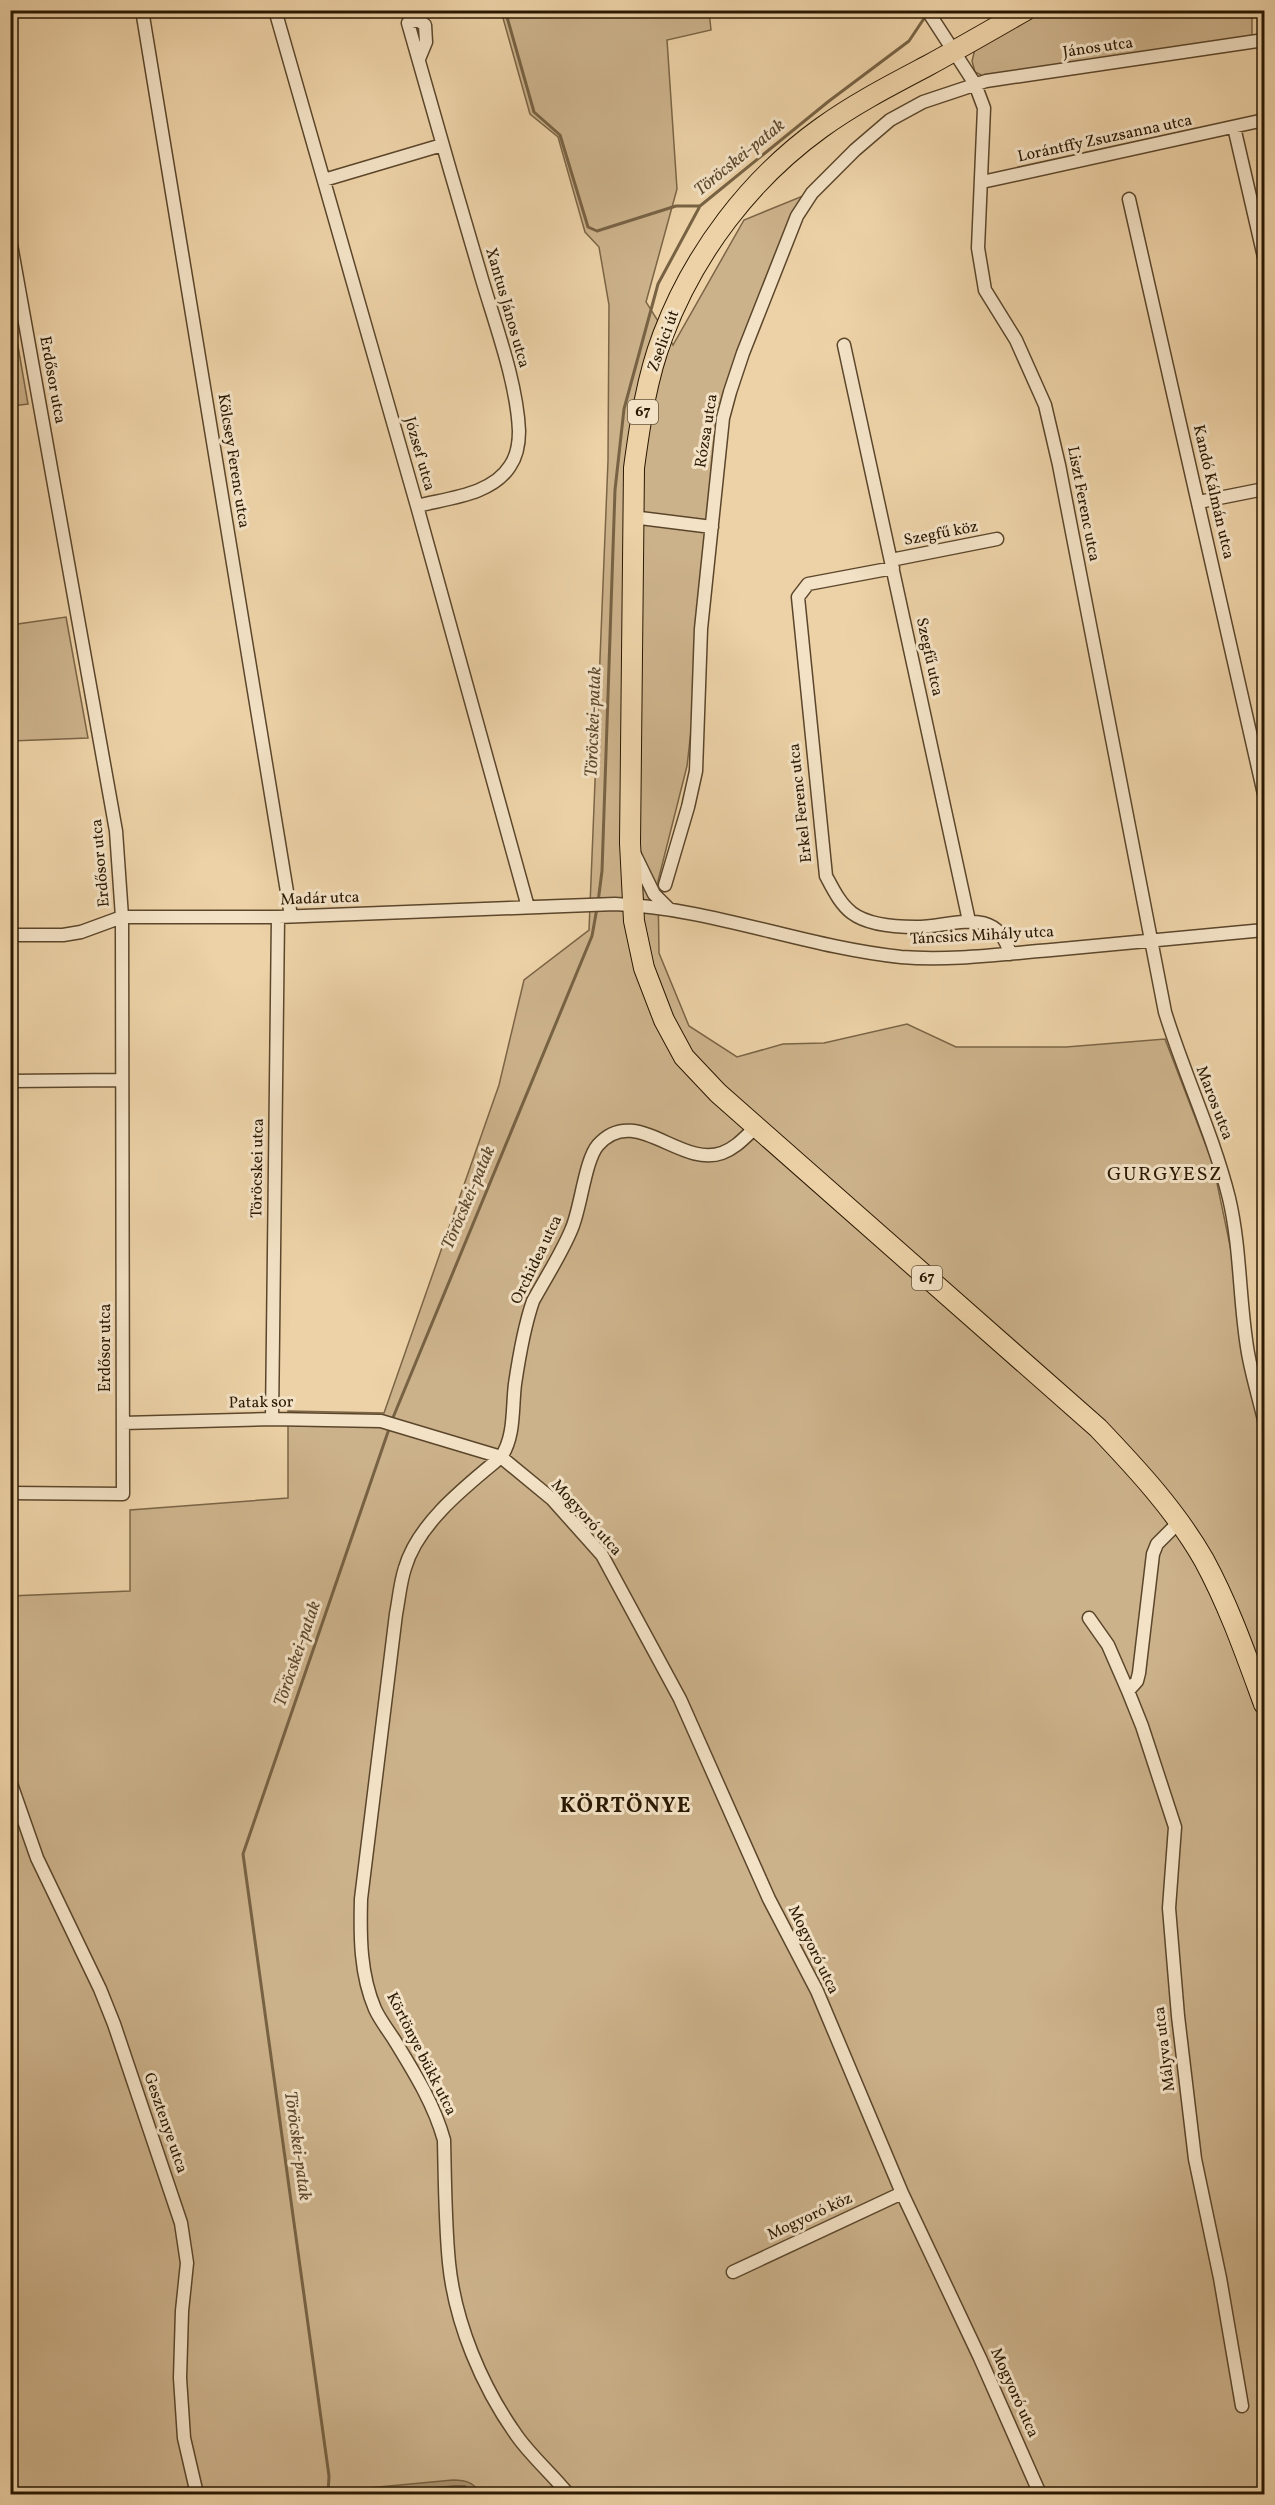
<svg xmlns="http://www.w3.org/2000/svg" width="1275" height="2505" font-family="Vollkorn,serif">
<rect width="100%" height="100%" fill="#edd2a7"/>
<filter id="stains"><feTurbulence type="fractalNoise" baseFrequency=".00333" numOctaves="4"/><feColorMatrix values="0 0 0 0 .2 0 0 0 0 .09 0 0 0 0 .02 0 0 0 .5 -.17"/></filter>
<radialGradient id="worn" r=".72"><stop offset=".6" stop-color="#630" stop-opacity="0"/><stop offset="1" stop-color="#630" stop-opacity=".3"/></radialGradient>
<path fill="#ccb28b" stroke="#7b6546" stroke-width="1.5" d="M 501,11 L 709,11 L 711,30 L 667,40 L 677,189 L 646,302 L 673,345 L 744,220 L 810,193 L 760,316 L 727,418 L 687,766 L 658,881 L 659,953 L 689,1026 L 737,1057 L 783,1044 L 824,1043 L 907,1024 L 956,1047 L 1066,1047 L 1165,1039 L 1213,1164 L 1232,1255 L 1243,1352 L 1264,1442 L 1264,2494 L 11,2494 L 10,1596 L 130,1591 L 130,1510 L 288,1498 L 288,1411 L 384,1413 L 499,1085 L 524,980 L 589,930 L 608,461 L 609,305 L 599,247 L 585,232 L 558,137 L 530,114 Z
M 1043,11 L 1252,11 L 1252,37 L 987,78 L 975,72 L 972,61 L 975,49 Z
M 10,300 L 28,404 L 11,406 L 10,406 Z
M 66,617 L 88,738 L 11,741 L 11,625 Z"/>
<path fill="#ab936f" stroke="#776243" stroke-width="1.5" d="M 453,2480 C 468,2480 473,2483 482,2494 L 349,2494 L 357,2489 Z"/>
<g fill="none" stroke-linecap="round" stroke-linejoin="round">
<path stroke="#6a5638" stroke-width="1.5" d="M 361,2494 L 454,2486 L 465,2486 L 475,2494"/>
<path stroke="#776243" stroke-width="3" d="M 505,10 L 534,112 L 560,135 L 588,227 L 597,231 L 676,206 L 700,206
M 598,902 L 602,871 L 615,490 L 624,409 L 658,284 L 700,206 L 829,101 L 909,41 L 927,14
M 392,1420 L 592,936 L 597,908
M 328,2494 L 329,2476 L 243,1854 L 390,1426"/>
<defs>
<path id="minor" d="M 142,10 L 291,916
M 275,10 L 417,506 L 528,907
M 927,10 L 975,84 L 984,108 L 978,248 L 985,290 L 1016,340 L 1045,405 L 1059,465 L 1165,1012 C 1184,1074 1213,1134 1229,1198 C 1241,1249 1239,1302 1248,1353 C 1252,1376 1259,1398 1264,1420
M 1234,127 L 1264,257
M 324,180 L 442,145
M 982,182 L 1264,120
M 1129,199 L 1264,794
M 10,239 L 116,831 L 122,917 L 123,1494 L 10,1493
M 844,345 L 969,921
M 1199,502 L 1264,489
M 417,506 C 448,498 492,495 510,466 C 517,456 519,443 519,431 C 517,382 495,324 481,276 C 456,192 432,107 408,23 L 418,20 L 425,25 L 426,42 L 419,59
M 632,517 L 712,527
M 891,560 L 997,539
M 893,568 L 808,584 L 798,597 L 826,876 C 833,889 840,904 852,913 C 868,925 897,927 916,927 C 952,927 997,904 1010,954
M 635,855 L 654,894 L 669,909
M 665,885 L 688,807 L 696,771 L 701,629 L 723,418 L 730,392 L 743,353 L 797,216 L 812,193 L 855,150 L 890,120 L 923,102 L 986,81 L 1264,40
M 10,935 L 63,935 L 81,932 L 122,917 L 278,917 L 615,904 C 712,908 804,947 901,957 C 951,961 1002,954 1051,950 C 1122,944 1193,937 1264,930
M 10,1081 L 121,1080
M 272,1419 L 278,917
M 123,1423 L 272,1419 L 381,1421 L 501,1457 L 552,1499 L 602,1555 L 680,1699 L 769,1899 L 817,1991 L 902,2193 L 980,2358 L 1040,2494
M 1179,1522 L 1157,1544 L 1153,1554 L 1139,1673 L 1137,1681 L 1128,1691 L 1142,1726 L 1175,1827 L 1169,1908 L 1178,2016 L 1195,2159 L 1220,2278 L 1242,2406
M 1089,1618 L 1108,1645 L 1128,1691
M 10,1781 L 37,1858 L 100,1989 L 114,2024 L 181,2223 L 187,2263 L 182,2311 L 180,2378 L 184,2438 L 197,2494
M 733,2272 L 902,2193
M 568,2494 C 552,2474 532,2457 517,2436 C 482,2387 455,2323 449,2263 C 445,2222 445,2181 444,2140 C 434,2104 414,2072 395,2041 C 388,2030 380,2020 375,2009 C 360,1974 360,1936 361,1899 L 396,1614 C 399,1599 400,1583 405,1568 C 418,1523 466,1486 501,1457 C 515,1437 512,1408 515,1384 C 519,1357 524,1327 533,1301 C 546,1277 562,1253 572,1228 C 581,1207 585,1160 598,1145 C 635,1103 680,1168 722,1153 C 736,1148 745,1137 755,1128"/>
<path id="primary" d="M 1026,10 C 993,29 960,48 927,66 C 891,85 854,104 821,128 C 750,179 694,253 663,335 C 647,377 640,423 634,468 L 630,843 L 634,921 L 644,968 L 664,1020 L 684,1057 L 718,1093 L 1098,1428 C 1137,1469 1176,1511 1204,1560 C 1229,1606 1246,1655 1264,1704"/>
</defs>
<use href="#minor" stroke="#5b462b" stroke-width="15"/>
<use href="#primary" stroke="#2a1802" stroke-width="22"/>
<use href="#minor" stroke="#f3e2c6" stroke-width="12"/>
<use href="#primary" stroke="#edd2a7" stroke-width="20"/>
</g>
<g text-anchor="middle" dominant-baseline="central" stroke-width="6" stroke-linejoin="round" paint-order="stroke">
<g fill="#f3e2c6" stroke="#66553d" stroke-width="1.5">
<rect x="628" y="400" width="30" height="24" rx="4.5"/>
<rect x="912" y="1266" width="30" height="24" rx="4.5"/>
</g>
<g font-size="15" font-weight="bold" fill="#2a1802">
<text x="643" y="412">67</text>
<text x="927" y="1278">67</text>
</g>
<g font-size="16" fill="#2a1802" stroke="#f3e2c6">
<text transform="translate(1098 48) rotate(-8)">János utca</text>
<text transform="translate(1105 139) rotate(-12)">Lorántffy Zsuzsanna utca</text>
<text transform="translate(507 308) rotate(74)">Xantus János utca</text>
<text transform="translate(664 341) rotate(-70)">Zselici út</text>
<text transform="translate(52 380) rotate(80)">Erdősor utca</text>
<text transform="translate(707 431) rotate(-81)">Rózsa utca</text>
<text transform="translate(419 454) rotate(74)">József utca</text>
<text transform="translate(233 461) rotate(81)">Kölcsey Ferenc utca</text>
<text transform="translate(1213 492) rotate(77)">Kandó Kálmán utca</text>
<text transform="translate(1083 504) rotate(79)">Liszt Ferenc utca</text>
<text transform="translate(941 534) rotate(-11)">Szegfű köz</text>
<text transform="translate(929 657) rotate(78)">Szegfű utca</text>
<text transform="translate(801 803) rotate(-96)">Erkel Ferenc utca</text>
<text transform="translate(101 863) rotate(-95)">Erdősor utca</text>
<text transform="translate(320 899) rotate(-2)">Madár utca</text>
<text transform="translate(982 936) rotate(-3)">Táncsics Mihály utca</text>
<text transform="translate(1214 1103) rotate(69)">Maros utca</text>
<text transform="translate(258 1168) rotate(-89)">Töröcskei utca</text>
<text transform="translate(537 1260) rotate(-64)">Orchidea utca</text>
<text transform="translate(106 1348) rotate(-90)">Erdősor utca</text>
<text transform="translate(261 1403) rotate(-1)">Patak sor</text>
<text transform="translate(586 1518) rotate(48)">Mogyoró utca</text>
<text transform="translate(813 1950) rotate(64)">Mogyoró utca</text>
<text transform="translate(1165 2049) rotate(-97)">Mályva utca</text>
<text transform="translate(421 2054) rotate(63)">Körtönye bükk utca</text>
<text transform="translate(165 2123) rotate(71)">Gesztenye utca</text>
<text transform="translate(810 2217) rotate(-25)">Mogyoró köz</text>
<text transform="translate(1014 2393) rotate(66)">Mogyoró utca</text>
</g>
<g font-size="18" font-style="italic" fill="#5e492e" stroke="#f3e2c6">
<text transform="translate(740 158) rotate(-39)">Töröcskei-patak</text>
<text transform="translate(594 722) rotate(-88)">Töröcskei-patak</text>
<text transform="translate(469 1198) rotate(-67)">Töröcskei-patak</text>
<text transform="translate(298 1654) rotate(-71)">Töröcskei-patak</text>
<text transform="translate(297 2146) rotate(82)">Töröcskei-patak</text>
</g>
<g font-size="20" letter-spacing="1.5" fill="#2a1802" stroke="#f3e2c6">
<text x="1165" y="1175">GURGYESZ</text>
</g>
<g font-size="22" font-weight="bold" letter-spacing="1.5" fill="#2a1802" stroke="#f3e2c6">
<text x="626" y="1806">KÖRTÖNYE</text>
</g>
</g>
<rect width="1275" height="2505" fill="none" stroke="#edd2a7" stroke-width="36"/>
<rect x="12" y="12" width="1251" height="2481" fill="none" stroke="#2a1802" stroke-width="3"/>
<rect x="18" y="18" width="1239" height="2469" fill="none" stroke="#2a1802" stroke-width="1.5"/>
<rect width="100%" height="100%" filter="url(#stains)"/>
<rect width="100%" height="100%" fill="url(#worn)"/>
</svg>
